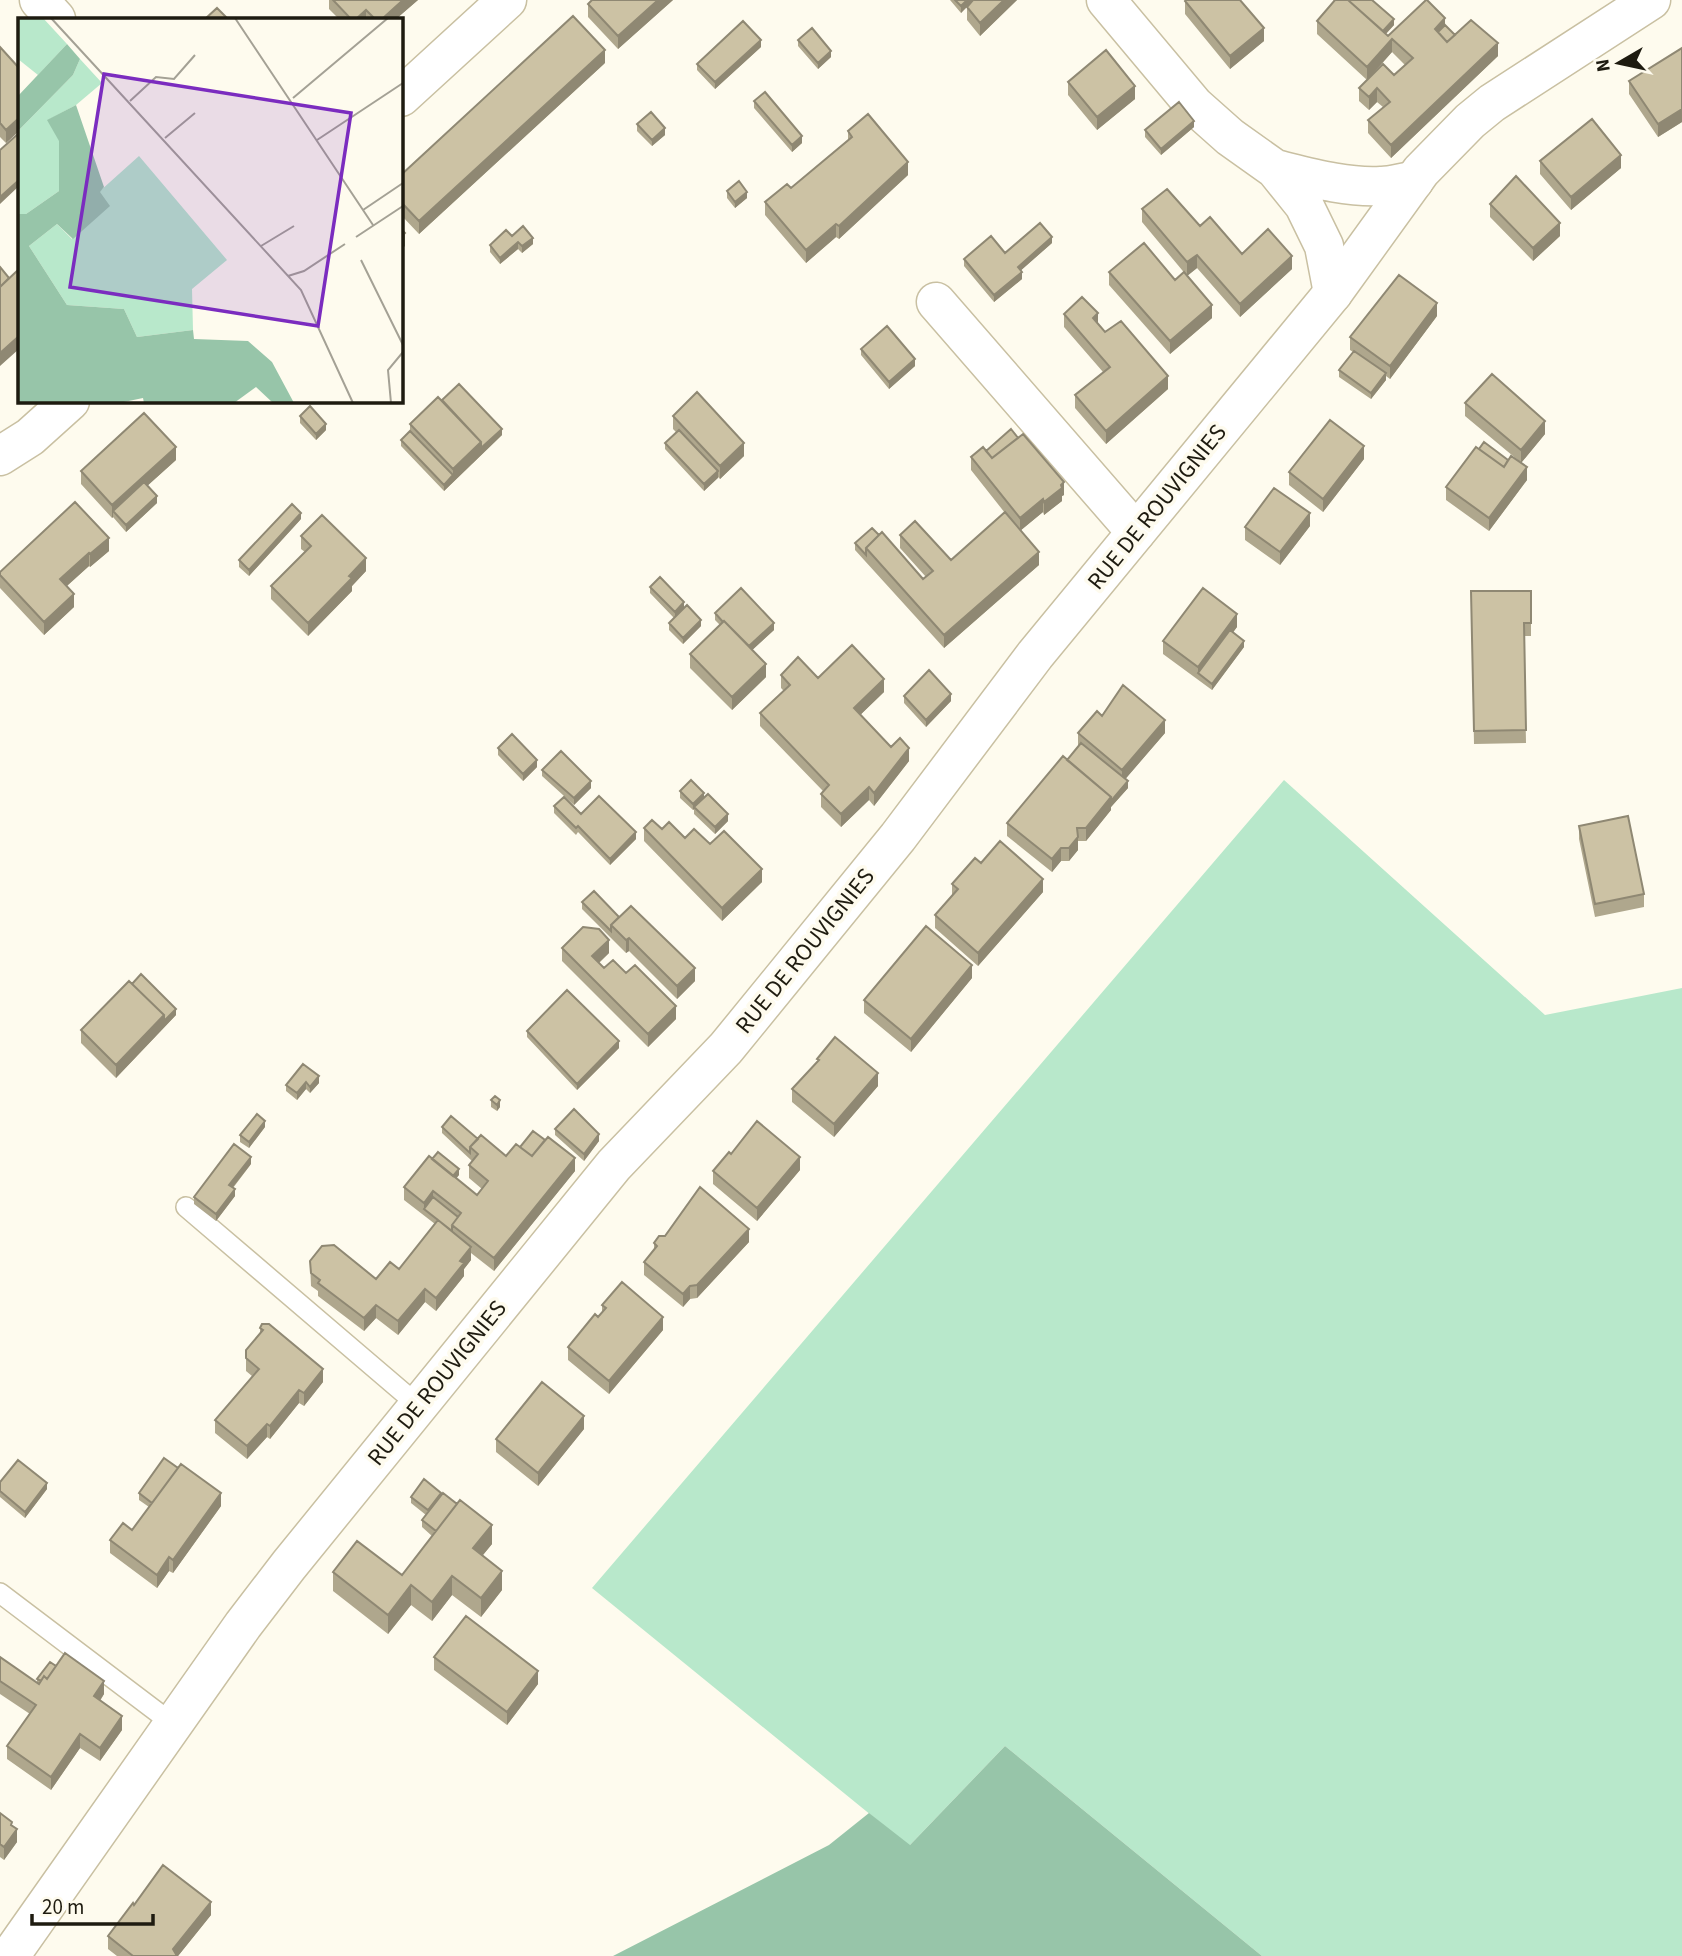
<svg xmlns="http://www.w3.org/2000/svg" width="1682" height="1956" font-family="'Source Sans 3',sans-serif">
<rect width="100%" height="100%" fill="#fefbee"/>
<path fill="#b8e8cb" d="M 1284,780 L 1545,1015 L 1682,988 L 1682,1956 L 1262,1956 L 1005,1746 L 909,1846 L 592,1588 Z"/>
<path fill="#97c5a9" d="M 1005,1746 L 1262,1956 L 613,1956 L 829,1845 L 869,1813 L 910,1845 Z"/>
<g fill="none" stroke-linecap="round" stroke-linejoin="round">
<defs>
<path id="service" d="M 186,1207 L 419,1406
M 0,1593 L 173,1724"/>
<path id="minor" d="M 39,0 L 56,19
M 1106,0 L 1194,105 L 1230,137 L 1275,169 L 1304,205 L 1324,246 L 1333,293
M 401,97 L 507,0
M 1275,169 C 1308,177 1346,188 1381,186 C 1392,186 1403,182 1414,181
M 936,302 L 1136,532
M 0,456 L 30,437 L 70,401"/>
<path id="tertiary" d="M 10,1956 L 243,1625 L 289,1565 L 614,1165 L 726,1048 L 898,837 L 1035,655 L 1333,293 L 1421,171 L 1470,121 L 1492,103 L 1651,0"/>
</defs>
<use href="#service" stroke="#c9c0a2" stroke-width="22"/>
<use href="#minor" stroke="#c9c0a2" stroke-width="41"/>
<use href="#tertiary" stroke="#c9c0a2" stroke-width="41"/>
<use href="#service" stroke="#fff" stroke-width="19"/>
<use href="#minor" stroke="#fff" stroke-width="38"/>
<use href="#tertiary" stroke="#fff" stroke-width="38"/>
</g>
<path fill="#afa78d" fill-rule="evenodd" d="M 329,0 L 418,0 L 396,19 L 339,19 L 329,9 Z
M 592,0 L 673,0 L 618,49 L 588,17 L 588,4 Z
M 950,0 L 1017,0 L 980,36 L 967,20 L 967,7 L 961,13 Z
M 1333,0 L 1372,0 L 1394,25 L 1386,34 L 1388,36 L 1445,25 L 1455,35 L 1498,56 L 1391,158 L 1368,133 L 1368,120 L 1383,107 L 1377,102 L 1369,110 L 1359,101 L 1359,88 L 1367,80 L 1317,34 L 1317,21 L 1334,1 ZM 1392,52 L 1405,65 L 1394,75 L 1371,76 Z
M 1185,1 L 1264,41 L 1230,69 L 1185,14 Z
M 798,40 L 831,57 L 818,69 L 798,46 Z
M 0,47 L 19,68 L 19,131 L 6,143 L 0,137 Z
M 761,47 L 715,89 L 697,70 L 697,64 Z
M 1682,48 L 1682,122 L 1658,137 L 1629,94 L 1629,81 Z
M 605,63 L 419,234 L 401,215 L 401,175 Z
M 1068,82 L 1135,99 L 1097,130 L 1068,95 Z
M 754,101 L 802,143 L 792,152 L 754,108 Z
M 637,124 L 665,135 L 652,146 L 637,131 Z
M 1194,127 L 1161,155 L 1145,137 L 1145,130 Z
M 848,131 L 908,175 L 839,239 L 836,237 L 806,263 L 765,215 L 765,202 L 791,188 L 848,140 Z
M 1540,161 L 1621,168 L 1571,210 L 1540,174 Z
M 727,191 L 747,198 L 735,208 L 727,198 Z
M 1490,204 L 1560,236 L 1533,261 L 1490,217 Z
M 1142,209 L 1200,226 L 1242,254 L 1292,269 L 1240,317 L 1197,268 L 1187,276 L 1142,222 Z
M 512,236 L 533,244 L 522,253 L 518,249 L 500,264 L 490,252 L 490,245 Z
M 1052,243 L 1021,270 L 1022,279 L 994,302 L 964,266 L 964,259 L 1005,253 Z
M 1109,272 L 1175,280 L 1212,318 L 1170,354 L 1109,285 Z
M 1064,314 L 1098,324 L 1105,332 L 1168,389 L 1106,444 L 1075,408 L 1075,395 L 1103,372 L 1064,327 Z
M 1437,316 L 1390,379 L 1386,376 L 1386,380 L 1371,399 L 1339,377 L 1339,370 L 1353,352 L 1350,350 L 1350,337 Z
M 861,349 L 915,366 L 889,389 L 861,355 Z
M 442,400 L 502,435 L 444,491 L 401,446 L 401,440 L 410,431 L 410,424 Z
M 1465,403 L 1545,434 L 1521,463 L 1527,480 L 1489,531 L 1446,500 L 1446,487 L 1479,449 L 1508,460 L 1519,461 L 1465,416 Z
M 300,416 L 326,430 L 316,440 L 300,423 Z
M 673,416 L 744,456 L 720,479 L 718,477 L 704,491 L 665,449 L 665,443 L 676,432 L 673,429 Z
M 986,451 L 1064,495 L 1062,496 L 1062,501 L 1044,515 L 1043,512 L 1021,530 L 1039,565 L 944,648 L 855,550 L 855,543 L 923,579 L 926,577 L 900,548 L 900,535 L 951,560 L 1005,513 L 971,470 L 971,457 Z
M 1364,459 L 1323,512 L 1289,485 L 1289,472 Z
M 176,460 L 147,486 L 157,503 L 126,532 L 113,517 L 112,518 L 81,484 L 81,471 Z
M 75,502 L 109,551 L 90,567 L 89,566 L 67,586 L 74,607 L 44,635 L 0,588 L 0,572 Z
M 301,519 L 249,576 L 239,567 L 239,560 Z
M 1310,526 L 1280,565 L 1245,540 L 1245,527 Z
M 301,536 L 366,571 L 352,586 L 352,591 L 308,636 L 271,599 L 271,586 L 305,552 L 301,549 Z
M 650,587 L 684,608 L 701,626 L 683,644 L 669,630 L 669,623 L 674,618 L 650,593 Z
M 1471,591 L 1531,591 L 1531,636 L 1524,636 L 1526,743 L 1474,744 Z
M 715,613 L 774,630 L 752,650 L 766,677 L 732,710 L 690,668 L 690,654 L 720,625 L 715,620 Z
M 1237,627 L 1233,632 L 1244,647 L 1212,690 L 1163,654 L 1163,641 Z
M 781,675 L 818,678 L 884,692 L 860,715 L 891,747 L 909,761 L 874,806 L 869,800 L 841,827 L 821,807 L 821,794 L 823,791 L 760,726 L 760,713 L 784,691 L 781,688 Z
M 904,696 L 951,701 L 926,727 L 904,703 Z
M 1102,716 L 1165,733 L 1125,779 L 1128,788 L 1111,807 L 1111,810 L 1086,841 L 1078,841 L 1078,850 L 1069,861 L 1061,861 L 1052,872 L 1007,836 L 1007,823 L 1067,760 L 1078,746 L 1078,733 Z
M 498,748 L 537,767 L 523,781 L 498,755 Z
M 542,770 L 591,788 L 574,805 L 542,776 Z
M 680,791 L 728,821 L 715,834 L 694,814 L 694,809 L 693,810 L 680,798 Z
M 554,806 L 636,839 L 610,865 L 578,832 L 576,835 L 554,813 Z
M 1579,826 L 1644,894 L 1644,907 L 1595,917 L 1579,839 Z
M 644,828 L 662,829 L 685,838 L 710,844 L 762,882 L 722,921 L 644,841 Z
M 981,863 L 1043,892 L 978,966 L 935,928 L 935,915 L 952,896 L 952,884 Z
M 582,902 L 619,917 L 695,981 L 677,999 L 629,951 L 626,953 L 582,909 Z
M 562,948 L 609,953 L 599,963 L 604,968 L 676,1019 L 648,1047 L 562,961 Z
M 972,978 L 911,1052 L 864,1013 L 864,1000 Z
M 132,984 L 176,1015 L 116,1078 L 81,1043 L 81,1030 Z
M 527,1031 L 619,1048 L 577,1090 L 527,1037 Z
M 817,1059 L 878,1086 L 834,1137 L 792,1102 L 792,1089 L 817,1062 Z
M 303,1064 L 319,1083 L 310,1093 L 306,1089 L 297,1100 L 286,1091 L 286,1085 Z
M 491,1100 L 500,1107 L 497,1111 L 491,1107 Z
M 265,1127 L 249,1148 L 240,1142 L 240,1135 Z
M 442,1127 L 478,1139 L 506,1156 L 520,1147 L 575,1171 L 494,1271 L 471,1253 L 471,1260 L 464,1269 L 464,1276 L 436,1311 L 425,1302 L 398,1335 L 376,1318 L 364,1331 L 318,1296 L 318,1291 L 311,1286 L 310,1261 L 376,1279 L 399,1269 L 435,1224 L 404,1200 L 404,1187 L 459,1175 L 456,1178 L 477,1195 L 482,1189 L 469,1178 L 469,1165 L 472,1161 L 442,1133 Z
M 555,1129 L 599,1141 L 584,1161 L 555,1135 Z
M 251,1164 L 233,1188 L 235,1196 L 216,1221 L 194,1204 L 194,1197 Z
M 800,1170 L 757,1221 L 713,1184 L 713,1171 Z
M 749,1242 L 697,1298 L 690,1299 L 683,1307 L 644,1275 L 644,1262 L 654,1250 L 654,1243 Z
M 602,1305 L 663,1330 L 609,1394 L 568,1360 L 568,1347 L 602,1312 Z
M 260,1328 L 323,1382 L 304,1406 L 299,1403 L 270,1439 L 267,1437 L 247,1459 L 215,1433 L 215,1420 L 252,1376 L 246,1371 L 246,1350 L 260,1334 Z
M 584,1429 L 538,1486 L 496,1452 L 496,1439 Z
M 0,1482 L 47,1489 L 25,1518 L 0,1497 Z
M 139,1493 L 221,1506 L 173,1573 L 169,1571 L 157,1588 L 110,1553 L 110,1540 L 132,1530 L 149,1507 L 139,1500 Z
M 441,1496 L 492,1544 L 483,1555 L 502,1590 L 481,1617 L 452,1595 L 432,1621 L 411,1605 L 388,1634 L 333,1591 L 333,1572 L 402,1575 L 432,1536 L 422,1527 L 422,1520 L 426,1515 L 411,1503 L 411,1497 Z
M 0,1657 L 37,1683 L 37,1679 L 104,1694 L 100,1701 L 122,1730 L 100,1761 L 80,1748 L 51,1790 L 7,1759 L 7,1746 L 30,1714 L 0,1694 Z
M 434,1657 L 538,1684 L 507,1725 L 434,1670 Z
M 0,1813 L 12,1826 L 17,1842 L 4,1860 L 0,1857 Z
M 134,1905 L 211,1915 L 178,1956 L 117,1956 L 108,1949 L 108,1936 Z"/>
<path fill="#8f8873" d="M 403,0 L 418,0 L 396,19 L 382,19 Z
M 658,0 L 673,0 L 618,49 L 618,36 Z
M 967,0 L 973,0 L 961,13 L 961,6 Z
M 1004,0 L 1017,0 L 980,36 L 980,23 Z
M 366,10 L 366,19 L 356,19 Z
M 1445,18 L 1445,31 L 1435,35 L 1435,29 Z
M 1394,19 L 1394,25 L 1379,41 L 1379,35 Z
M 1264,28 L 1264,41 L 1230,69 L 1230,56 Z
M 1392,39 L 1392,52 L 1367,80 L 1367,67 Z
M 761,40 L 761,47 L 715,89 L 715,82 Z
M 1498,43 L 1498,56 L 1391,158 L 1391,145 Z
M 605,50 L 605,63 L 419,234 L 419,221 Z
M 831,51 L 831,57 L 818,69 L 818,63 Z
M 1135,86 L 1135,99 L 1097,130 L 1097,117 Z
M 1377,88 L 1377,102 L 1369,110 L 1369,97 Z
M 1682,109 L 1682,122 L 1658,137 L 1658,124 Z
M 19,118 L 19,131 L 6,143 L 6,130 Z
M 1194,121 L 1194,127 L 1161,155 L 1161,149 Z
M 665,128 L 665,135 L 652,146 L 652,140 Z
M 802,136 L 802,143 L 792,152 L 792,145 Z
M 1621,155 L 1621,168 L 1571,210 L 1571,197 Z
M 908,162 L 908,175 L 839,239 L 839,226 Z
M 19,180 L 19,186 L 0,204 L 0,197 Z
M 747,192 L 747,198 L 735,208 L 735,202 Z
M 1560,223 L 1560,236 L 1533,261 L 1533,248 Z
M 836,224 L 836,237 L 806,263 L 806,250 Z
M 405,233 L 405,246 L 401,250 L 401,237 Z
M 1052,237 L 1052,243 L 1018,273 L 1018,267 Z
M 533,238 L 533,244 L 522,253 L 522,246 Z
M 518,242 L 518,249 L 500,264 L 500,258 Z
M 1197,255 L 1197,268 L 1187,276 L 1187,262 Z
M 1292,256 L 1292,269 L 1240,317 L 1240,304 Z
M 1022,272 L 1022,279 L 994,302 L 994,295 Z
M 1437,303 L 1437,316 L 1390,379 L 1390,366 Z
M 1212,305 L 1212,318 L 1170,354 L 1170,341 Z
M 1098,313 L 1098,326 L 1093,318 Z
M 19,336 L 19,349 L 0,366 L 0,353 Z
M 915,359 L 915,366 L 889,389 L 889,382 Z
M 1386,373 L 1386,380 L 1371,399 L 1371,393 Z
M 1168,376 L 1168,389 L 1106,444 L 1106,431 Z
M 1545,421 L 1545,434 L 1521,463 L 1521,450 Z
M 326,424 L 326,430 L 316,440 L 316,434 Z
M 502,429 L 502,435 L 444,491 L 444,485 L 453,475 L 453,469 L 481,442 Z
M 744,443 L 744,456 L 720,479 L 720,466 Z
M 1364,446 L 1364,459 L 1323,512 L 1323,499 Z
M 176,447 L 176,460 L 116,514 L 113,511 L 113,517 L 112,518 L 112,505 Z
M 1527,467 L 1527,480 L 1489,531 L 1489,518 Z
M 718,471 L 718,478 L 704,491 L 704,484 Z
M 1064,482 L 1064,495 L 1062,496 L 1062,501 L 1044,515 L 1044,502 Z
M 157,496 L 157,503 L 126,532 L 126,525 Z
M 1043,499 L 1043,512 L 1020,531 L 1020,518 Z
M 301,513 L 301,519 L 249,576 L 249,570 Z
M 1310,513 L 1310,526 L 1280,565 L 1280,552 Z
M 109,538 L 109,551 L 90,567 L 90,554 Z
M 1039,552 L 1039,565 L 944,648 L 944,635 Z
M 89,553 L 89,566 L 60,592 L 60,579 Z
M 366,558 L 366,571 L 352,586 L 352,591 L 308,636 L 308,623 Z
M 74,594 L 74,607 L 44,635 L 44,622 Z
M 684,602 L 684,609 L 675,618 L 675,612 Z
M 1237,614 L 1237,627 L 1201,676 L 1198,673 L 1198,667 Z
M 701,620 L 701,626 L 683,644 L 683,638 Z
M 774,623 L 774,630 L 748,654 L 748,647 Z
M 1244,641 L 1244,647 L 1212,690 L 1212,684 Z
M 766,664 L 766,677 L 732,710 L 732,697 Z
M 884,679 L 884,692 L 854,721 L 854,708 Z
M 951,694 L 951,701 L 926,727 L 926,720 Z
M 1165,720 L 1165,733 L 1122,783 L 1122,770 Z
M 909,748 L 909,761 L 874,806 L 874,793 Z
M 537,760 L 537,767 L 523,781 L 523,774 Z
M 591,781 L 591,788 L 574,805 L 574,798 Z
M 1128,781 L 1128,788 L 1111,807 L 1111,810 L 1086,841 L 1086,828 L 1111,797 Z
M 869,787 L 869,800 L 841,827 L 841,814 Z
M 704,793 L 704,800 L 693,810 L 693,804 Z
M 728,814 L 728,821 L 715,834 L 715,827 Z
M 636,832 L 636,839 L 610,865 L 610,859 Z
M 1078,837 L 1078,850 L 1069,861 L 1069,848 Z
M 1061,848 L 1061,861 L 1052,872 L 1052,859 Z
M 762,869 L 762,882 L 722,921 L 722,908 Z
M 1043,879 L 1043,892 L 978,966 L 978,953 Z
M 629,938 L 629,951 L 626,953 L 626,940 Z
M 609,940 L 609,953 L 592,969 L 592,956 Z
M 972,965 L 972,978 L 911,1052 L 911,1039 Z
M 695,968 L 695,981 L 677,999 L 677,986 Z
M 676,1006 L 676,1019 L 648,1047 L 648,1034 Z
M 176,1009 L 176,1015 L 116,1078 L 116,1065 L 164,1015 Z
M 619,1041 L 619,1048 L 577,1090 L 577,1084 Z
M 878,1073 L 878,1086 L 834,1137 L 834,1124 Z
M 319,1076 L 319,1083 L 310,1093 L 310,1087 Z
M 306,1082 L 306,1089 L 297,1100 L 297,1093 Z
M 500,1100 L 500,1107 L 497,1111 L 497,1105 Z
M 265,1121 L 265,1127 L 249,1148 L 249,1142 Z
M 599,1134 L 599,1141 L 584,1161 L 584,1154 Z
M 251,1157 L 251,1164 L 229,1192 L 229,1185 Z
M 800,1157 L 800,1170 L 757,1221 L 757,1208 Z
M 575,1158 L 575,1171 L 494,1271 L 494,1258 Z
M 459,1169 L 459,1175 L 450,1186 L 450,1179 Z
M 235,1189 L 235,1196 L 216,1221 L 216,1214 Z
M 433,1191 L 433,1204 L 424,1209 L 424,1203 Z
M 749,1229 L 749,1242 L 697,1298 L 697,1285 Z
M 471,1247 L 471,1260 L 464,1269 L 464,1276 L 436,1311 L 436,1298 L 460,1261 Z
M 690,1286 L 690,1299 L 683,1307 L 683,1294 Z
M 425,1289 L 425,1302 L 398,1335 L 398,1321 Z
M 376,1305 L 376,1318 L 364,1331 L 364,1318 Z
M 663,1317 L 663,1330 L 609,1394 L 609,1381 Z
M 323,1369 L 323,1382 L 304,1406 L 304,1393 Z
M 299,1390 L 299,1403 L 270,1439 L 270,1426 Z
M 584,1416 L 584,1429 L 538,1486 L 538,1473 Z
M 267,1424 L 267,1437 L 247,1459 L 247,1446 Z
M 47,1483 L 47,1489 L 25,1518 L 25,1512 Z
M 221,1493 L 221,1506 L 173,1573 L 173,1560 Z
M 441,1493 L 441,1499 L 428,1517 L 428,1510 Z
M 492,1525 L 492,1544 L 473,1567 L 473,1548 Z
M 169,1557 L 169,1571 L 157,1588 L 157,1575 Z
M 502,1571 L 502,1590 L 481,1617 L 481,1598 Z
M 452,1576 L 452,1595 L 432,1621 L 432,1602 Z
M 411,1585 L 411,1605 L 388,1634 L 388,1615 Z
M 538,1671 L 538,1684 L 507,1725 L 507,1712 Z
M 104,1681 L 104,1694 L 94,1709 L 94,1696 Z
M 122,1716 L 122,1730 L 100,1761 L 100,1748 Z
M 80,1734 L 80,1748 L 51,1790 L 51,1777 Z
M 12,1822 L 12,1835 L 17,1829 L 17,1842 L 4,1860 L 4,1847 Z
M 211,1902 L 211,1915 L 178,1956 L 173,1956 L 173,1949 Z"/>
<path fill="#ccc2a4" stroke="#8f8873" stroke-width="2" d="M 333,0 L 403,0 L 382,19 L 375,19 L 366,10 L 356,19 L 351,19 Z
M 592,0 L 658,0 L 618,36 L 588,4 Z
M 955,0 L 967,0 L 961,6 Z
M 973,0 L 1004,0 L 980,23 L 967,7 Z
M 1186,0 L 1240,0 L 1264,28 L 1230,56 L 1185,1 Z
M 1335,0 L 1348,0 L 1388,36 L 1426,0 L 1427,0 L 1445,18 L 1435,29 L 1447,42 L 1471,20 L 1498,43 L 1391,145 L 1368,120 L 1390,102 L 1377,88 L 1369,97 L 1359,88 L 1383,64 L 1394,75 L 1413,58 L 1392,39 L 1367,67 L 1317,21 Z
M 1348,0 L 1372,0 L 1394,19 L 1383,31 Z
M 217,8 L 228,19 L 205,19 Z
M 573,16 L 605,50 L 419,221 L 401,202 L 401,175 Z
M 743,21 L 761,40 L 715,82 L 697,64 Z
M 1445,25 L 1455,35 L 1447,42 L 1438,32 Z
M 812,28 L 831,51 L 818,63 L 798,40 Z
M 0,47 L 19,68 L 19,118 L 6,130 L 0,123 Z
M 1682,48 L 1682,109 L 1658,124 L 1629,81 Z
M 1106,50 L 1135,86 L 1097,117 L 1068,82 Z
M 765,92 L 802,136 L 792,145 L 754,101 Z
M 1179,102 L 1194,121 L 1161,149 L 1145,130 Z
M 651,112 L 665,128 L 652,140 L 637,124 Z
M 868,114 L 908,162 L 839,226 L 836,224 L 806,250 L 765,202 L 787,184 L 791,188 L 852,137 L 848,131 Z
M 1592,119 L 1621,155 L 1571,197 L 1540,161 Z
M 19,133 L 19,180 L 0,197 L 0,150 Z
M 1516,176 L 1560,223 L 1533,248 L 1490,204 Z
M 739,181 L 747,192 L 735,202 L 727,191 Z
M 1167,189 L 1200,226 L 1210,217 L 1242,254 L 1268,229 L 1292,256 L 1240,304 L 1197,255 L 1187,262 L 1142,209 Z
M 1040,223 L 1052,237 L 1018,267 L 1022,272 L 994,295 L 964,259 L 991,236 L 1005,253 Z
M 523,226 L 533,238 L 522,246 L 518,242 L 500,258 L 490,245 L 506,230 L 512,236 Z
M 401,229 L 405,233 L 401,237 Z
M 1144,243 L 1175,280 L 1184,272 L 1212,305 L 1170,341 L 1109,272 Z
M 0,267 L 9,278 L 0,287 Z
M 19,269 L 19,336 L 0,353 L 0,287 Z
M 1399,275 L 1437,303 L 1390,366 L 1350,337 Z
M 1082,297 L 1098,313 L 1093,318 L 1105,332 L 1121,321 L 1168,376 L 1106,431 L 1075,395 L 1110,367 L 1064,314 Z
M 887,326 L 915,359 L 889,382 L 861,349 Z
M 1354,351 L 1386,373 L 1371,393 L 1339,370 Z
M 1492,374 L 1545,421 L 1521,450 L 1465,403 Z
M 459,384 L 502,429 L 481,448 L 481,442 L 442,400 Z
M 697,392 L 744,443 L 720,466 L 673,416 Z
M 438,397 L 481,442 L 453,469 L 410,424 Z
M 310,406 L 326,424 L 316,434 L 300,416 Z
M 144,413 L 176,447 L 112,505 L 81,471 Z
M 1330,420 L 1364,446 L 1323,499 L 1289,472 Z
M 1011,429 L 1018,438 L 992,458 L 986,451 Z
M 679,430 L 718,471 L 704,484 L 665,443 Z
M 410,431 L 453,475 L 444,485 L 401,440 Z
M 1023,434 L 1064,482 L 1061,485 L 1062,488 L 1044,502 L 1043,499 L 1020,518 L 971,457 L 983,447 L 992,458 Z
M 1484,442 L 1508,460 L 1504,467 L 1479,449 Z
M 1476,447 L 1504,467 L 1511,456 L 1527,467 L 1489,518 L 1446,487 Z
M 144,482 L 157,496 L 126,525 L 113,511 Z
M 1274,488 L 1310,513 L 1280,552 L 1245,527 Z
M 75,502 L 109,538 L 90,554 L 89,553 L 60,579 L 74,594 L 44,622 L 0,575 L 0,572 Z
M 292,504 L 301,513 L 249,570 L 239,560 Z
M 1005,512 L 1039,552 L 944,635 L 866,548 L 882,532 L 923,579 L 933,571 L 900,535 L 915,521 L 951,560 Z
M 322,515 L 366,558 L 349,576 L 352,578 L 308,623 L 271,586 L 311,546 L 301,536 Z
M 872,528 L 879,535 L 866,548 L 866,555 L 855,543 Z
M 660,577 L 684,602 L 675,612 L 650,587 Z
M 741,588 L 774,623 L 749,646 L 724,621 L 723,622 L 715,613 Z
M 1203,588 L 1237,614 L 1198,667 L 1163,641 Z
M 1471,591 L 1531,591 L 1531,623 L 1524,623 L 1526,730 L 1474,731 Z
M 687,605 L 701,620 L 683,638 L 669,623 Z
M 724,621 L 766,664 L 732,697 L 690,654 Z
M 1230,630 L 1244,641 L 1212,684 L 1198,673 Z
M 852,645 L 884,679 L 854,708 L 891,747 L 900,738 L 909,748 L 874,793 L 869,787 L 841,814 L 821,794 L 829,785 L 760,713 L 790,685 L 781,675 L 798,657 L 818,678 Z
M 929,670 L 951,694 L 926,720 L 904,696 Z
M 1123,685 L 1165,720 L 1122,770 L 1078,733 L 1097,711 L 1102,716 Z
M 512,734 L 537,760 L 523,774 L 498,748 Z
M 1081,743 L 1128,781 L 1111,801 L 1111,797 L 1067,760 Z
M 561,751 L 591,781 L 574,798 L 542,770 Z
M 1063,756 L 1111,797 L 1086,828 L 1077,828 L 1078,837 L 1069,848 L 1061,848 L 1052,859 L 1007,823 Z
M 691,780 L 704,793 L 693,804 L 680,791 Z
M 708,794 L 728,814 L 715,827 L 694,807 Z
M 599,796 L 636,832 L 610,859 L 578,826 L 576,828 L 554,806 L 564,797 L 581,814 Z
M 1628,816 L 1644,894 L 1595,904 L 1579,826 Z
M 652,820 L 662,829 L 669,822 L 685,838 L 694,829 L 710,844 L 724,831 L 762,869 L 722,908 L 644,828 Z
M 1000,841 L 1043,879 L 978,953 L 935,915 L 958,889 L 952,884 L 975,858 L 981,863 Z
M 594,891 L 619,917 L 611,925 L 611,931 L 582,902 Z
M 631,906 L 695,968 L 677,986 L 629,938 L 626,940 L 611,925 Z
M 926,926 L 972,965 L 911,1039 L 864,1000 Z
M 583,927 L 599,929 L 609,940 L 592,956 L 604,968 L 613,960 L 626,973 L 635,965 L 676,1006 L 648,1034 L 562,948 Z
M 141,974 L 176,1009 L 164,1021 L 164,1015 L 132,984 Z
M 129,981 L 164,1015 L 116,1065 L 81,1030 Z
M 567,990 L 619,1041 L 577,1084 L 527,1031 Z
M 835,1037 L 878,1073 L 834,1124 L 792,1089 L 819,1060 L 817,1059 Z
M 303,1064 L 319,1076 L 310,1087 L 306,1082 L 297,1093 L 286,1085 Z
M 495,1096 L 500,1100 L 497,1105 L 491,1100 Z
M 574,1109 L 599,1134 L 584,1154 L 555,1129 Z
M 257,1114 L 265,1121 L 249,1142 L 240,1135 Z
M 451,1116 L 478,1139 L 470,1147 L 470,1153 L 442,1127 Z
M 757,1121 L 800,1157 L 757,1208 L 713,1171 L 729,1152 L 731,1154 Z
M 533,1131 L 545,1140 L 532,1156 L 520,1147 Z
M 481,1135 L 506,1156 L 516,1144 L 532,1156 L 548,1137 L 575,1158 L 494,1258 L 452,1225 L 461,1213 L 433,1191 L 424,1203 L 404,1187 L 429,1156 L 477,1195 L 488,1181 L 469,1165 L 478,1154 L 470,1147 Z
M 234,1144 L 251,1157 L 229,1185 L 235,1189 L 216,1214 L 194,1197 Z
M 438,1152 L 459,1169 L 453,1176 L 432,1159 Z
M 700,1187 L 749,1229 L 697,1285 L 690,1286 L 683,1294 L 644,1262 L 657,1246 L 654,1243 L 659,1236 L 665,1236 Z
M 433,1197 L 458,1217 L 452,1225 L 452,1231 L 424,1209 Z
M 438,1220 L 471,1247 L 460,1261 L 464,1263 L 436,1298 L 425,1289 L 398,1321 L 376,1305 L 364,1318 L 318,1283 L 320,1280 L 311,1273 L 310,1261 L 322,1246 L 334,1245 L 376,1279 L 390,1262 L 399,1269 Z
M 622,1282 L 663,1317 L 609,1381 L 568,1347 L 595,1314 L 598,1317 L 606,1308 L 602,1305 Z
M 262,1324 L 269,1324 L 323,1369 L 304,1393 L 299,1390 L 270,1426 L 267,1424 L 247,1446 L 215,1420 L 259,1369 L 246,1358 L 246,1350 L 263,1330 L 260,1328 Z
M 542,1382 L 584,1416 L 538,1473 L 496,1439 Z
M 164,1458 L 178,1468 L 152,1503 L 139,1493 Z
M 18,1460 L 47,1483 L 25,1512 L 0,1491 L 0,1482 Z
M 181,1464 L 221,1493 L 173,1560 L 169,1557 L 157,1575 L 110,1540 L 123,1523 L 132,1530 Z
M 424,1479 L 441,1493 L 428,1510 L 411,1497 Z
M 443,1493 L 457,1504 L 436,1531 L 422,1520 Z
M 460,1500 L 492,1525 L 473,1548 L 502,1571 L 481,1598 L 452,1576 L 432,1602 L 411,1585 L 388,1615 L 333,1572 L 357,1541 L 402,1575 Z
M 466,1616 L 538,1671 L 507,1712 L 434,1657 Z
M 65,1653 L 104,1681 L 94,1696 L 122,1716 L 100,1748 L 80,1734 L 51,1777 L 7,1746 L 36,1705 L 0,1681 L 0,1657 L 39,1684 L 44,1676 L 47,1679 Z
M 50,1662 L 56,1666 L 47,1679 L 44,1676 L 41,1681 L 37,1679 Z
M 0,1813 L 12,1822 L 11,1825 L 17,1829 L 4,1847 L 0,1844 Z
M 163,1865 L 211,1902 L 173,1949 L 177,1956 L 133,1956 L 108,1936 L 133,1903 L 134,1905 Z"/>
<g text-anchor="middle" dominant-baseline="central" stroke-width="7" stroke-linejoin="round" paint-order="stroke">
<g font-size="24" fill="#1e1b10" stroke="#fefbee">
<text transform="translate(1157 507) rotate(-51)">RUE DE ROUVIGNIES</text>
<text transform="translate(805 951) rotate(-51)">RUE DE ROUVIGNIES</text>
<text transform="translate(437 1383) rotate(-51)">RUE DE ROUVIGNIES</text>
</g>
</g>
<g transform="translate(18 18)">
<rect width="385" height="385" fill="#fefbee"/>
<path d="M 0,0 L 25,0 L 49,26 L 20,57 L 0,41 ZM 62,41 L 84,65 L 58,87 L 30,102 L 41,122 L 41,173 L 8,196 L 0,196 L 0,113 L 55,57 ZM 121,138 L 209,242 L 174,271 L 175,312 L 119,319 L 106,291 L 49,287 L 11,228 L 39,206 L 54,221 L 82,173 Z" fill="#b8e8cb"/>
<path d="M 49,26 L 62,41 L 55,57 L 0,113 L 0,78 ZM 58,87 L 86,169 L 82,174 L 92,188 L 55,221 L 39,206 L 11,228 L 49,287 L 106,291 L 119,319 L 175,312 L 176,321 L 230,323 L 254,344 L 276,385 L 255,385 L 238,369 L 216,385 L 126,385 L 125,380 L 101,385 L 0,385 L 0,196 L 8,196 L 41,173 L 41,123 L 29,102 Z" fill="#97c5a9"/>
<path fill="none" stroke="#a4a195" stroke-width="2" d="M 33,0 L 283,272 L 335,385M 217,0 L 355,207M 275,80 L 370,0M 112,83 L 138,59 L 156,61 L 177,37M 147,120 L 177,95M 299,122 L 385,65M 345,192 L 385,165M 338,219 L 385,188M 243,228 L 276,208M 343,242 L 385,327M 270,258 L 286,253 L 327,226M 373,385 L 370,352 L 385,334"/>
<path fill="#7b2cbf" fill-opacity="0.15" stroke="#7b2cbf" stroke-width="3.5" d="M 86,56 L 333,95 L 300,308 L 52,269 Z"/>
<rect width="385" height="385" fill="none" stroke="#1e1b10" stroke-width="3.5"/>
</g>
<g transform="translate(1619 63) rotate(261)" stroke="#fefbee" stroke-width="5" paint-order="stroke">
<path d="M0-5L12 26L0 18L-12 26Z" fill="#1e1b10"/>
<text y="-10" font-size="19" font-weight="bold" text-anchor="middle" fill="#1e1b10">N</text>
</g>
<path d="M32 1914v10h121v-10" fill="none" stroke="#1e1b10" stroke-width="3.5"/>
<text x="42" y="1914" font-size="21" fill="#1e1b10" stroke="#fefbee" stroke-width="5" paint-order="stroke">20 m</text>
</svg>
